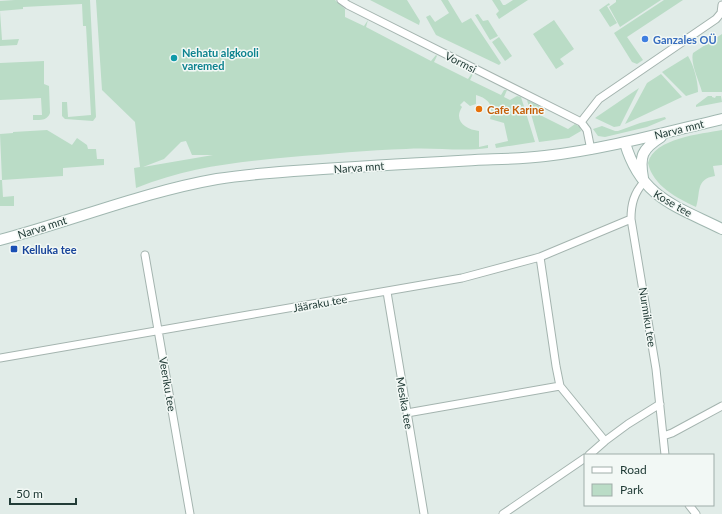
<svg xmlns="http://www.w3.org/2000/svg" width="722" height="514" font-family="Lato,sans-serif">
<rect width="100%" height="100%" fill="#e1ece8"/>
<path fill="#badcc6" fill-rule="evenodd" d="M 15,0 L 90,0 L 96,117 L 93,121 L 65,119 L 62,116 L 62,102 L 67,102 L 68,117 L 91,115 L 86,26 L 83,26 L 82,4 L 23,7 L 23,9 L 0,11 L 2,40 L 19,39 L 17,45 L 0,46 L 0,1 Z
M 96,0 L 335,0 L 345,9 L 345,17 L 364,26 L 368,20 L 366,27 L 431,61 L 436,55 L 437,56 L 434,62 L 468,79 L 472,73 L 473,74 L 470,80 L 501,95 L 504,90 L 507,90 L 504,97 L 510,100 L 517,96 L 521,97 L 535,142 L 496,148 L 495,144 L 508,141 L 504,123 L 490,119 C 494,105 489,99 476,95 L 476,104 L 470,106 L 464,101 L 460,105 L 462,107 C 453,121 466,130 479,131 L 479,147 L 488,145 L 488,148 C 461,152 434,147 406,149 C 368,150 329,154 291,157 C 236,162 188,167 136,188 L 134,168 L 140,167 L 135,122 L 102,90 ZM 186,141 L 192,155 L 213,155 L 143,167 L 164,159 L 181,142 Z
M 370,0 L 407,0 L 420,21 L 419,25 Z
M 441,0 L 448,0 L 462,23 L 471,18 L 501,63 L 499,65 L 436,35 L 426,17 L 430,15 L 435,22 L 449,13 Z
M 492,0 L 500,0 L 503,5 L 505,5 L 513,0 L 528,0 L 499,19 L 496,14 L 499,11 Z
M 616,0 L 661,0 L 620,27 L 609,7 L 616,2 Z
M 664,0 L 683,0 L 627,37 L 643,60 L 637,64 L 632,62 L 614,33 Z
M 609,3 L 610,5 L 607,6 L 617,23 L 610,27 L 599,10 Z
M 478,14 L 483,21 L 488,20 L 498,36 L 490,40 L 475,15 Z
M 554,20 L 574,49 L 560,59 L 564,64 L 556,69 L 533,34 Z
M 722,34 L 722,92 L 702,92 C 699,81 690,63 693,53 Z
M 499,37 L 512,56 L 505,61 L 492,42 Z
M 688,56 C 694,66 698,81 698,92 L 686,96 L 662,72 Z
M 44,61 L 44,84 L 49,86 L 50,113 C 47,121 40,120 33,120 L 33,115 L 42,115 L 41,98 L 0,100 L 0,63 Z
M 661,74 L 682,97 L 625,124 L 647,83 Z
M 639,88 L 620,126 L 614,127 L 595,118 Z
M 708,96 L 712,96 L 712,97 L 715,98 L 716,96 L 721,96 L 722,102 L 696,107 L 696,105 Z
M 527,100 L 539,106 L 540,115 L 568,129 L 575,124 L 580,127 L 581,131 L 569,138 L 539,142 Z
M 665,117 L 666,119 L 647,127 L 605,137 L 598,136 L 593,129 L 602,126 L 615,131 L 618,131 L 640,123 Z
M 47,130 L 72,145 L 77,138 L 87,145 L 88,149 L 96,149 L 97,159 L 104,159 L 104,165 L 63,168 L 63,176 L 2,180 L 3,197 L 14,196 L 14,206 L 0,206 L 0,180 L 2,180 L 0,134 L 13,133 L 13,132 Z
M 722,130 L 722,165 L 713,166 L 715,176 C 695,179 701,193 696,207 C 677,198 653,186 648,163 C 654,138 701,134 722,130 Z"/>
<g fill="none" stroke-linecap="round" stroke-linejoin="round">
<defs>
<path id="minor" d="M 341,0 L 348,5 L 581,122 L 587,130 L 591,150
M 581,122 L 599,99 L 716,19 L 721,13 L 722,5
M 644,182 C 634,193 631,204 631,219 L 656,369 L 665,455
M 145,255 L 190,514
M 540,257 L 556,366 L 560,386 L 605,441
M 387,292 L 424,514
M 0,358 L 462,278 L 540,257 L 631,219
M 407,413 L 560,386
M 663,436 L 672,433 L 722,406
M 589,455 L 605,441 L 628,424 L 660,404
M 689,505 L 696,514
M 503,514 L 585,458"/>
<path id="secondary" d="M 625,143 C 641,198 676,206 722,229
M 643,178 C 639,156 642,149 661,137
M 0,240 C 72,221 143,192 217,179 C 247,174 278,172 309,170 C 364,166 420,163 475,160 C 498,159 522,159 545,156 C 605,149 663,133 722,119"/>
</defs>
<use href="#minor" stroke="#a4b4af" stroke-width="9"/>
<use href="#secondary" stroke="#a0b7b0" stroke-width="12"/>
<use href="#minor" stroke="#fff" stroke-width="7"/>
<use href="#secondary" stroke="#fff" stroke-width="10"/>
</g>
<circle fill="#3f7fe0" stroke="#f2f8f5" stroke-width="1.5" cx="645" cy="39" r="4"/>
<circle fill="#0f9aa8" stroke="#f2f8f5" stroke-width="1.5" cx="174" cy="58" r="4"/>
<circle fill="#e8710a" stroke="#f2f8f5" stroke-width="1.5" cx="479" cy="109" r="4"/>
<rect fill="#1a4fb4" stroke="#f2f8f5" stroke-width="1.5" x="10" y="245" width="8" height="8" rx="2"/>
<g text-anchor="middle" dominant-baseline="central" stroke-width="3" stroke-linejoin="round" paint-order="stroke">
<g font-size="11" font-weight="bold" fill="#366cbe" stroke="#f2f8f5" text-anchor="start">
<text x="653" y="39">Ganzales OÜ</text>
</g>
<g font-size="11" font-weight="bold" fill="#0d838f" stroke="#f2f8f5" text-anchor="start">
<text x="182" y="52">Nehatu algkooli<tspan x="182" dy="13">varemed</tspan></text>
</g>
<g font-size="11" fill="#223c37" stroke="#f2f8f5">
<text transform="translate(461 62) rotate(27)">Vormsi</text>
<text transform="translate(679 129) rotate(-14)">Narva mnt</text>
<text transform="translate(359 167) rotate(-4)">Narva mnt</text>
<text transform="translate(673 203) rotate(30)">Kose tee</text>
<text transform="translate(42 227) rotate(-18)">Narva mnt</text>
<text transform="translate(320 303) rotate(-10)">Jääraku tee</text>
<text transform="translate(648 317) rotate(81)">Nurmiku tee</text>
<text transform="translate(168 384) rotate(80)">Veeriku tee</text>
<text transform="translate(405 403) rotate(80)">Mesika tee</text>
</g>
<g font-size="11" font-weight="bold" fill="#c56008" stroke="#f2f8f5" text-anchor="start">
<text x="487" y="109">Cafe Karine</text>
</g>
<g font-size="11" font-weight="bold" fill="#164399" stroke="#f2f8f5" text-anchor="start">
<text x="22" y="249">Kelluka tee</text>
</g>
</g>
<rect x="584" y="454" width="130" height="52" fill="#f2f8f5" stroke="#9fada9"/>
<rect x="592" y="467" width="20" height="6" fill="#ffffff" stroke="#9fada9"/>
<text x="620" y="474" font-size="12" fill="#223c37">Road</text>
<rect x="592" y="484" width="20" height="12" fill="#badcc6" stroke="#9fada9"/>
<text x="620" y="494" font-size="12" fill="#223c37">Park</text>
<path d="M10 498v6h66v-6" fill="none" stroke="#223c37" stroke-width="2"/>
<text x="16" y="498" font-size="12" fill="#223c37" stroke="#f2f8f5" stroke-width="3" paint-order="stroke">50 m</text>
</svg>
